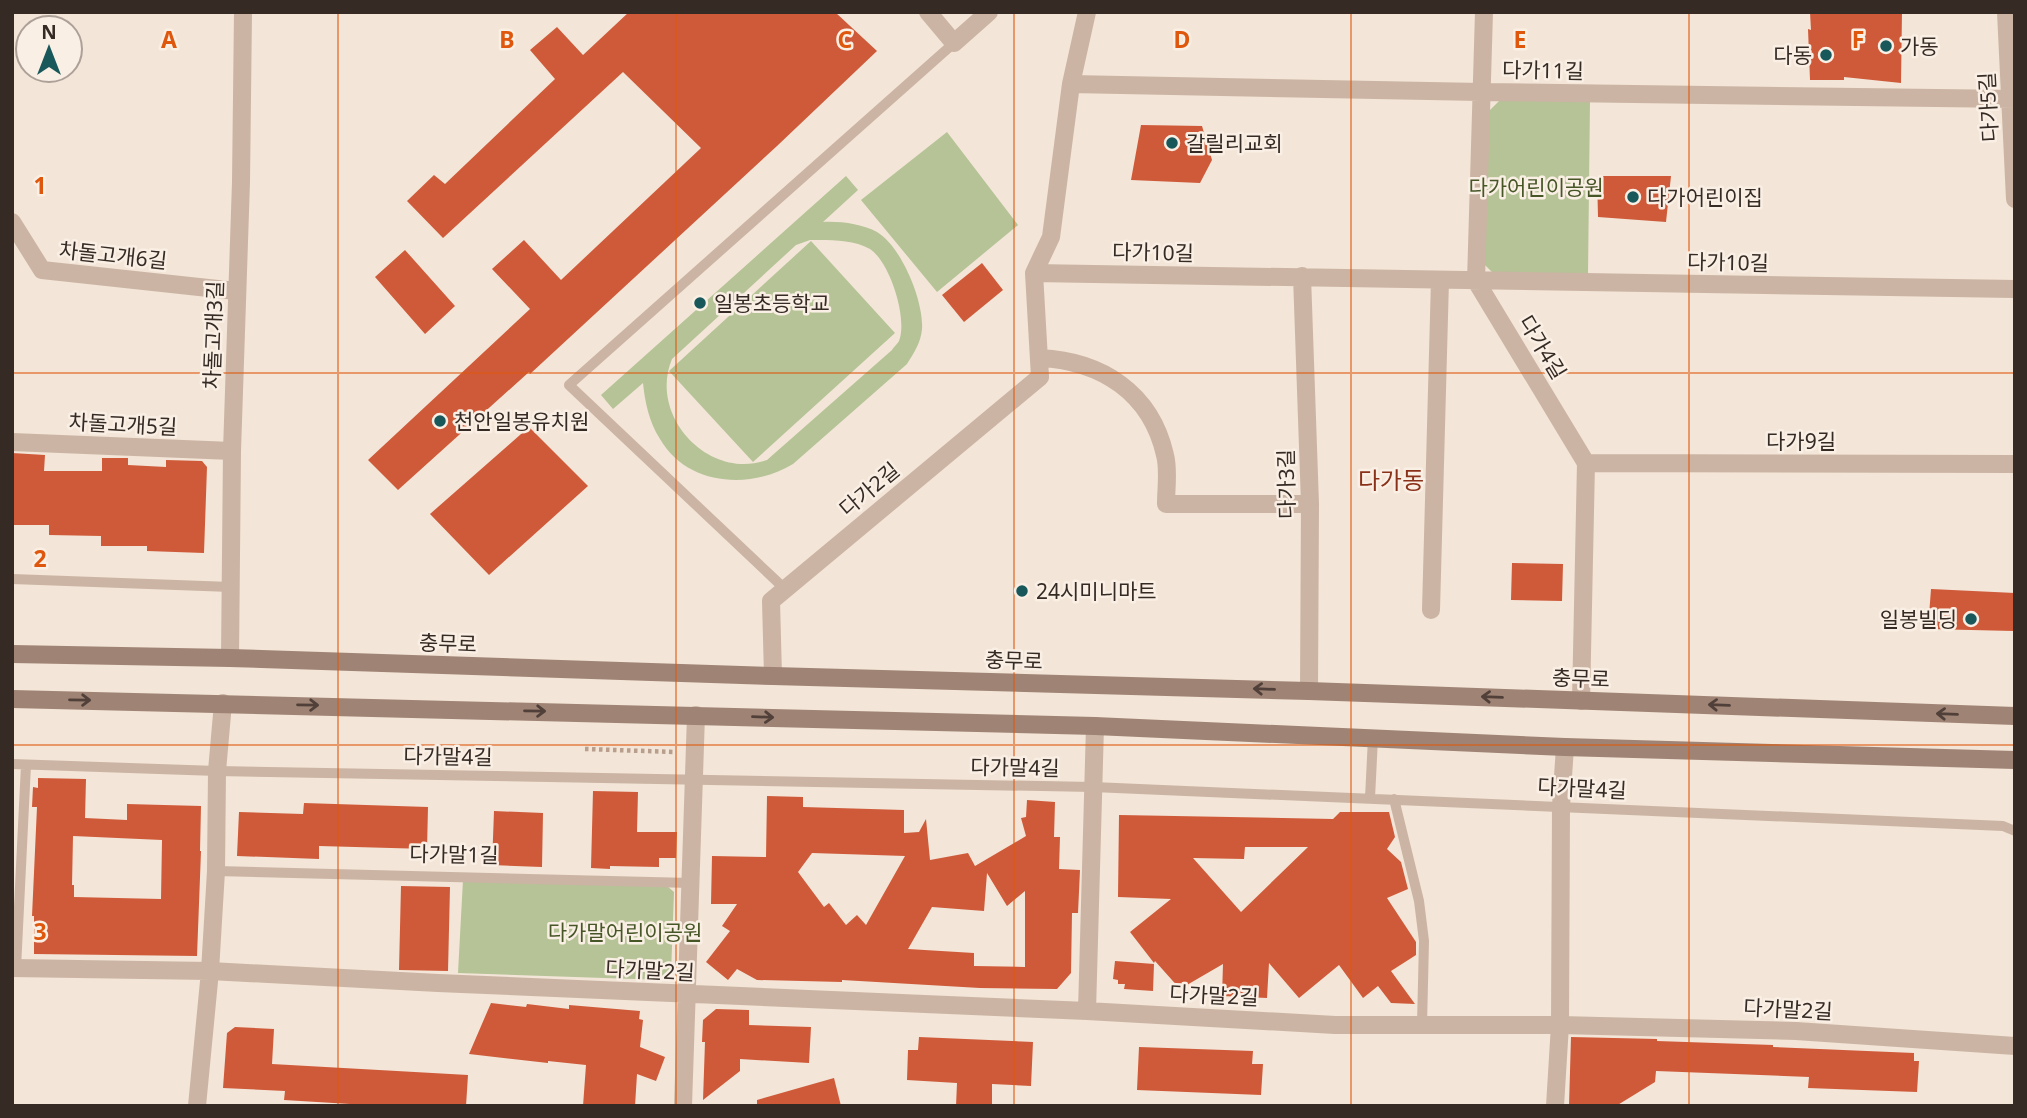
<svg xmlns="http://www.w3.org/2000/svg" width="2027" height="1118" font-family="'Noto Sans','Noto Sans KR',sans-serif">
<rect width="100%" height="100%" fill="#f3e5d7"/>
<path fill="#b5c397" fill-rule="evenodd" d="M 1500,100 L 1590,100 L 1588,275 L 1496,276 L 1481,261 L 1487,113 Z
M 947,132 L 1018,225 L 937,292 L 861,200 Z
M 846,176 L 858,190 L 823,222 C 839,221 863,224 877,232 C 901,246 924,301 922,329 C 921,342 914,353 907,364 L 793,464 C 751,490 687,486 660,439 C 649,422 645,402 643,383 L 613,409 L 601,395 ZM 810,240 C 829,240 852,239 870,249 C 890,262 908,319 899,341 C 898,343 893,348 892,350 L 767,460 C 709,481 648,416 672,359 L 796,245 Z
M 811,241 L 895,333 L 753,462 L 669,371 Z
M 463,880 L 667,886 L 674,892 L 671,973 L 664,980 L 458,973 Z"/>
<path fill="#cf5a39" fill-rule="evenodd" d="M 629,12 L 835,12 L 877,51 L 777,146 L 530,374 L 529,372 L 398,490 L 368,460 L 530,309 L 492,269 L 524,240 L 561,280 L 701,148 L 623,72 L 443,238 L 407,201 L 434,175 L 445,184 L 555,79 L 530,50 L 557,27 L 583,55 Z
M 1810,12 L 1902,12 L 1901,83 L 1844,77 L 1844,80 L 1810,80 L 1808,29 L 1811,30 Z
M 1141,125 L 1202,126 L 1212,160 L 1200,183 L 1131,180 Z
M 1597,176 L 1671,176 L 1666,222 L 1598,217 Z
M 405,250 L 455,306 L 425,334 L 375,277 Z
M 982,263 L 1003,290 L 964,322 L 942,295 Z
M 529,427 L 588,486 L 489,575 L 430,514 Z
M 12,453 L 45,455 L 44,471 L 102,471 L 102,458 L 128,458 L 128,465 L 166,467 L 166,460 L 202,461 L 207,467 L 204,553 L 147,551 L 147,546 L 101,546 L 101,536 L 49,535 L 49,525 L 12,525 Z
M 1512,563 L 1563,564 L 1562,601 L 1511,600 Z
M 1931,589 L 2015,593 L 2014,631 L 1928,629 Z
M 38,778 L 86,779 L 85,818 L 127,820 L 127,804 L 201,806 L 200,851 L 201,851 L 197,956 L 34,954 L 34,916 L 32,916 L 37,807 L 32,807 L 33,787 L 38,788 ZM 73,836 L 162,840 L 161,899 L 74,897 L 74,885 L 72,885 Z
M 593,791 L 638,792 L 637,832 L 677,832 L 676,858 L 659,858 L 659,867 L 610,866 L 610,869 L 591,868 Z
M 767,796 L 803,797 L 803,807 L 904,810 L 904,833 L 919,832 L 926,819 L 930,860 L 968,853 L 975,866 L 1026,836 L 1021,818 L 1026,817 L 1027,800 L 1055,802 L 1054,837 L 1060,837 L 1059,869 L 1080,870 L 1078,913 L 1072,913 L 1071,973 L 1057,989 L 980,988 L 842,980 L 842,982 L 757,980 L 737,969 L 728,980 L 706,962 L 730,931 L 722,926 L 737,904 L 711,904 L 712,856 L 766,857 ZM 812,853 L 905,856 L 866,925 L 857,915 L 846,925 L 829,903 L 824,907 L 798,872 ZM 987,873 L 1007,906 L 1025,891 L 1025,967 L 974,966 L 974,953 L 908,949 L 932,907 L 984,911 Z
M 304,803 L 428,807 L 427,849 L 319,846 L 319,859 L 237,856 L 239,812 L 303,814 Z
M 494,811 L 543,813 L 542,867 L 492,865 Z
M 1340,812 L 1389,812 L 1395,837 L 1387,849 L 1401,862 L 1408,889 L 1387,898 L 1416,942 L 1416,955 L 1391,971 L 1415,1004 L 1391,1003 L 1378,986 L 1363,998 L 1339,965 L 1299,998 L 1269,963 L 1267,998 L 1222,996 L 1223,964 L 1180,989 L 1155,961 L 1154,963 L 1130,932 L 1171,899 L 1118,897 L 1119,815 L 1333,819 ZM 1245,847 L 1308,847 L 1241,912 L 1193,858 L 1244,859 Z
M 401,886 L 450,887 L 448,971 L 399,970 Z
M 1115,961 L 1154,964 L 1153,991 L 1124,989 L 1125,984 L 1118,984 L 1118,980 L 1113,979 Z
M 491,1003 L 526,1007 L 527,1004 L 569,1009 L 569,1005 L 640,1011 L 639,1019 L 643,1020 L 640,1047 L 665,1057 L 656,1081 L 637,1074 L 635,1106 L 583,1106 L 586,1065 L 548,1061 L 548,1063 L 469,1054 Z
M 716,1009 L 749,1010 L 749,1025 L 811,1027 L 809,1063 L 740,1059 L 740,1071 L 703,1100 L 705,1042 L 702,1042 L 703,1020 Z
M 235,1027 L 274,1029 L 272,1064 L 468,1075 L 466,1106 L 383,1106 L 284,1100 L 285,1091 L 223,1088 L 227,1033 Z
M 919,1037 L 1033,1042 L 1031,1086 L 992,1084 L 992,1106 L 956,1106 L 957,1083 L 907,1080 L 908,1050 L 918,1050 Z
M 1571,1037 L 1657,1039 L 1657,1041 L 1773,1045 L 1773,1047 L 1914,1053 L 1914,1061 L 1919,1061 L 1917,1092 L 1808,1088 L 1809,1077 L 1656,1071 L 1655,1082 L 1616,1106 L 1569,1106 Z
M 1139,1047 L 1253,1051 L 1252,1064 L 1263,1064 L 1261,1095 L 1137,1090 Z
M 834,1078 L 841,1106 L 757,1106 L 757,1100 Z"/>
<g fill="none" stroke-linecap="round" stroke-linejoin="round">
<path stroke="#b79e8d" stroke-width="4.5" stroke-dasharray="3.5 3.5" stroke-linecap="butt" d="M 585,749 L 675,752"/>
<path stroke="#cbb4a3" stroke-width="10" d="M 12,579 L 231,587
M 785,589 L 569,385 L 954,43
M 12,764 L 217,771 L 1093,787 L 2003,826 L 2015,831
M 1370,798 L 1373,738
M 1394,799 L 1419,901 L 1424,941 L 1422,1025
M 216,871 L 691,883
M 16,968 L 26,765"/>
<path stroke="#cbb4a3" stroke-width="18" d="M 928,12 L 954,43 L 989,12
M 1484,12 L 1476,281 L 1586,463 L 1581,701
M 2006,12 L 2015,199
M 1071,84 L 1481,92 L 2015,99
M 12,222 L 42,270 L 236,291
M 1034,273 L 2015,289
M 1302,276 L 1310,504 L 1309,691
M 1040,358 C 1102,361 1151,393 1165,455 C 1169,470 1166,488 1166,504 L 1310,504
M 12,442 L 232,451
M 1586,463 L 2015,464
M 1431,610 L 1440,280
M 230,658 L 232,451 L 241,182 L 243,12
M 773,676 L 771,601 L 1040,377 L 1034,273 L 1051,237 L 1071,84 L 1087,12
M 12,968 L 210,971 L 438,983 L 1087,1011 L 1335,1025 L 1560,1025 L 1796,1031 L 2015,1046
M 1087,1011 L 1095,726
M 197,1106 L 210,971 L 216,871 L 217,771 L 223,703
M 683,1106 L 696,715
M 1555,1106 L 1560,1025 L 1561,806 L 1565,747"/>
<path stroke="#9f8374" stroke-width="18" d="M 12,654 L 230,658 L 773,676 L 1309,691 L 2015,716
M 12,699 L 1095,726 L 1565,747 L 2015,760"/>
</g>
<defs><path id="oneway-shaft" d="M-6 0H5M1.5-3L5.5 0L1.5 3" fill="none" stroke-width="1.6" stroke-linecap="round" stroke-linejoin="round" transform="scale(1.75)"/></defs>
<g stroke="#504039">
<use href="#oneway-shaft" transform="translate(1264 689) rotate(-178)"/>
<use href="#oneway-shaft" transform="translate(1492 697) rotate(-178)"/>
<use href="#oneway-shaft" transform="translate(80 700) rotate(1)"/>
<use href="#oneway-shaft" transform="translate(308 705) rotate(1)"/>
<use href="#oneway-shaft" transform="translate(1719 705) rotate(-178)"/>
<use href="#oneway-shaft" transform="translate(535 711) rotate(1)"/>
<use href="#oneway-shaft" transform="translate(1947 714) rotate(-178)"/>
<use href="#oneway-shaft" transform="translate(763 717) rotate(2)"/>
</g>
<path fill="none" stroke="#df570d" stroke-width="2" stroke-opacity="0.55" d="M 338,12 L 338,1106M 676,12 L 676,1106M 1014,12 L 1014,1106M 1351,12 L 1351,1106M 1689,12 L 1689,1106M 12,373 L 2015,373M 12,745 L 2015,745"/>
<g fill="#18575a" stroke="#faefe4" stroke-width="2.5">
<circle cx="1886" cy="46" r="7"/>
<circle cx="1826" cy="55" r="7"/>
<circle cx="1172" cy="143" r="7"/>
<circle cx="1633" cy="197" r="7"/>
<circle cx="700" cy="303" r="7"/>
<circle cx="440" cy="421" r="7"/>
<circle cx="1022" cy="591" r="7"/>
<circle cx="1971" cy="619" r="7"/>
</g>
<g text-anchor="middle" dominant-baseline="central" stroke-width="5" stroke-linejoin="round" paint-order="stroke">
<g font-size="21" fill="#362a25" stroke="#faefe4" text-anchor="start">
<text x="1900" y="46">가동</text>
<text x="1812" y="55" text-anchor="end">다동</text>
<text x="1186" y="143">갈릴리교회</text>
<text x="1647" y="197">다가어린이집</text>
<text x="714" y="303">일봉초등학교</text>
<text x="454" y="421">천안일봉유치원</text>
<text x="1036" y="591">24시미니마트</text>
<text x="1957" y="619" text-anchor="end">일봉빌딩</text>
</g>
<g font-size="21" fill="#362a25" stroke="#faefe4">
<text transform="translate(1543 70) rotate(1)">다가11길</text>
<text transform="translate(1988 107) rotate(-93)">다가5길</text>
<text transform="translate(1153 252) rotate(1)">다가10길</text>
<text transform="translate(113 255) rotate(6)">차돌고개6길</text>
<text transform="translate(1728 262) rotate(1)">다가10길</text>
<text transform="translate(213 335) rotate(-88)">차돌고개3길</text>
<text transform="translate(1543 347) rotate(59)">다가4길</text>
<text transform="translate(123 424) rotate(3)">차돌고개5길</text>
<text x="1801" y="441">다가9길</text>
<text transform="translate(1286 484) rotate(-91)">다가3길</text>
<text transform="translate(869 489) rotate(-40)">다가2길</text>
<text transform="translate(448 643) rotate(2)">충무로</text>
<text transform="translate(1014 660) rotate(2)">충무로</text>
<text transform="translate(1581 678) rotate(2)">충무로</text>
<text transform="translate(448 756) rotate(1)">다가말4길</text>
<text transform="translate(1015 767) rotate(1)">다가말4길</text>
<text transform="translate(1582 788) rotate(3)">다가말4길</text>
<text transform="translate(454 854) rotate(1)">다가말1길</text>
<text transform="translate(650 970) rotate(3)">다가말2길</text>
<text transform="translate(1214 995) rotate(3)">다가말2길</text>
<text transform="translate(1788 1009) rotate(3)">다가말2길</text>
</g>
<g font-size="21" fill="#465627" stroke="#faefe4">
<text x="1536" y="187">다가어린이공원</text>
<text x="625" y="932">다가말어린이공원</text>
</g>
<g font-size="24" fill="#8a3119" stroke="#faefe4">
<text x="1391" y="479">다가동</text>
</g>
</g>
<g font-size="23" text-anchor="middle" font-weight="bold" fill="#df570d" stroke="#faefe4" stroke-width="5" stroke-linejoin="round" paint-order="stroke">
<text x="169" y="48">A</text>
<text x="507" y="48">B</text>
<text x="845" y="48">C</text>
<text x="1182" y="48">D</text>
<text x="1520" y="48">E</text>
<text x="1858" y="48">F</text>
<text x="40" y="194">1</text>
<text x="40" y="567">2</text>
<text x="40" y="940">3</text>
</g>
<rect width="2027" height="1118" fill="none" stroke="#362a25" stroke-width="28"/>
<g transform="translate(49 49)"><circle r="33" fill="#faefe4" stroke="#aca098" stroke-width="2"/>
<path d="M0-5L12 26L0 18L-12 26Z" fill="#18575a"/>
<text y="-10" font-size="19" font-weight="bold" text-anchor="middle" fill="#362a25">N</text>
</g>
</svg>
